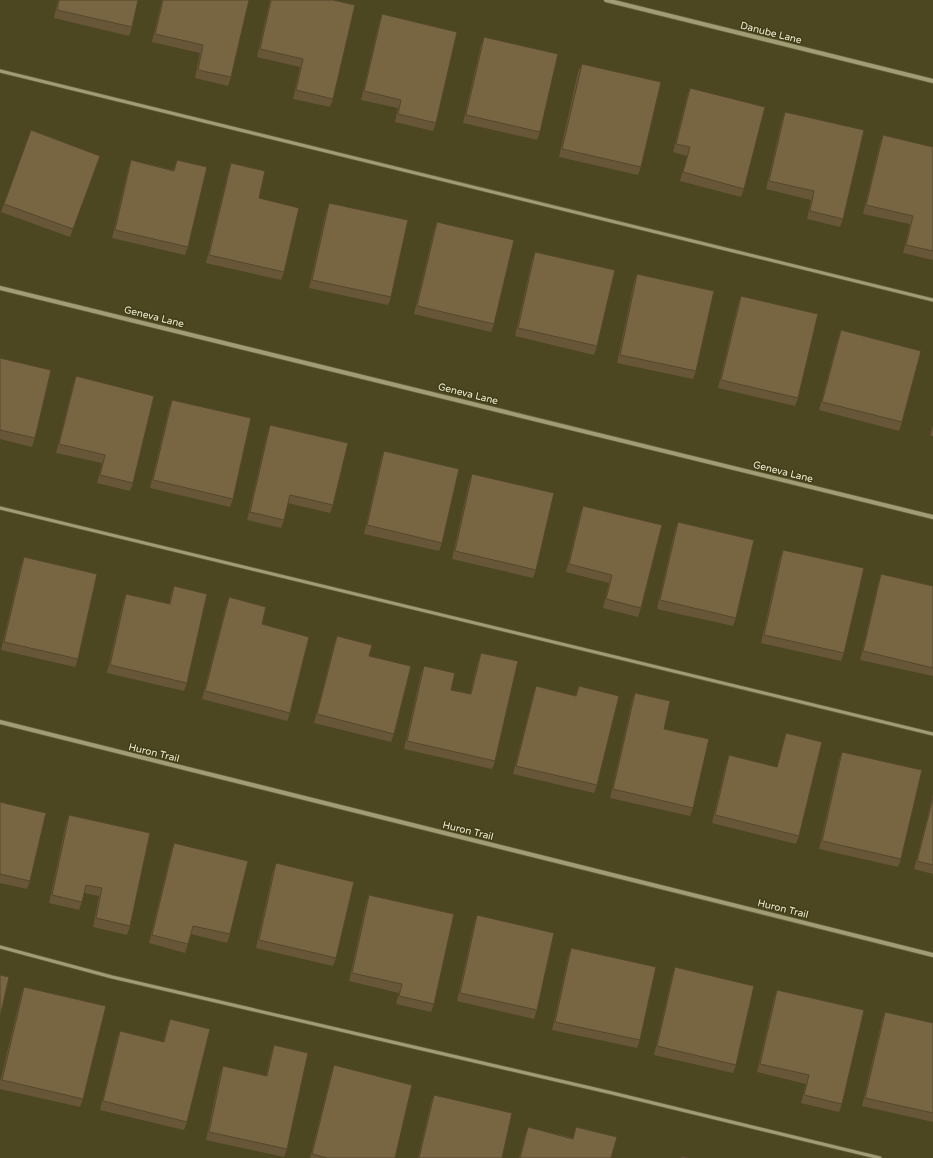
<svg xmlns="http://www.w3.org/2000/svg" width="933" height="1158" font-family="'Varela Round',sans-serif">
<rect width="100%" height="100%" fill="#4c4721"/>
<g fill="none" stroke-linecap="round" stroke-linejoin="round">
<defs>
<path id="lane" d="M 0,71 L 933,300
M 0,508 L 933,734
M 0,947 L 112,977 L 612,1093 L 880,1158"/>
<path id="street" d="M 606,0 L 933,81
M 0,288 L 933,517
M 0,722 L 933,955"/>
</defs>
<use href="#lane" stroke="#676340" stroke-width="4.5"/>
<use href="#street" stroke="#676340" stroke-width="5.5"/>
<use href="#lane" stroke="#a19c73" stroke-width="3"/>
<use href="#street" stroke="#a19c73" stroke-width="4"/>
</g>
<path fill="#675738" d="M 58,0 L 138,0 L 132,27 L 129,36 L 54,18 Z
M 162,0 L 249,0 L 231,77 L 228,86 L 195,78 L 200,53 L 152,42 Z
M 270,0 L 333,0 L 333,99 L 330,107 L 293,99 L 300,67 L 257,57 Z
M 382,14 L 436,123 L 433,131 L 395,122 L 398,108 L 361,100 L 379,23 Z
M 484,37 L 540,132 L 537,140 L 463,123 L 481,45 Z
M 582,64 L 641,167 L 638,175 L 559,157 L 578,72 Z
M 690,88 L 744,189 L 741,197 L 680,181 L 687,156 L 673,152 L 687,96 Z
M 785,112 L 843,219 L 840,227 L 807,219 L 811,200 L 766,189 L 782,120 Z
M 31,130 L 100,156 L 70,237 L 1,212 Z
M 883,135 L 933,147 L 933,260 L 903,253 L 910,224 L 863,214 L 880,143 Z
M 131,160 L 173,170 L 177,160 L 188,247 L 185,255 L 112,238 L 128,169 Z
M 231,163 L 259,198 L 284,272 L 281,280 L 206,263 L 228,172 Z
M 329,203 L 391,297 L 388,305 L 309,288 L 326,211 Z
M 437,222 L 494,324 L 491,332 L 414,314 L 434,230 Z
M 535,252 L 597,346 L 594,355 L 515,336 L 532,260 Z
M 637,274 L 696,371 L 693,379 L 617,363 L 634,282 Z
M 741,296 L 798,398 L 795,406 L 718,388 L 738,304 Z
M 841,330 L 902,422 L 899,431 L 819,410 L 838,338 Z
M 0,358 L 35,438 L 32,447 L 0,439 Z
M 76,376 L 133,483 L 130,491 L 97,483 L 102,463 L 56,453 L 73,385 Z
M 172,400 L 233,499 L 230,507 L 150,488 L 169,408 Z
M 270,425 L 333,505 L 330,513 L 288,503 L 284,520 L 281,528 L 247,520 L 267,434 Z
M 933,426 L 933,436 L 930,436 Z
M 384,451 L 442,543 L 439,551 L 364,534 L 381,459 Z
M 472,474 L 536,570 L 533,578 L 452,559 L 469,482 Z
M 583,506 L 641,608 L 638,617 L 603,608 L 609,583 L 566,572 L 580,514 Z
M 678,522 L 736,618 L 733,626 L 657,609 L 675,530 Z
M 783,550 L 844,653 L 841,661 L 761,643 L 780,558 Z
M 24,557 L 78,659 L 75,667 L 1,650 L 21,565 Z
M 881,574 L 933,586 L 933,676 L 860,660 L 878,583 Z
M 174,586 L 187,683 L 184,691 L 107,673 L 123,602 L 126,594 L 169,604 L 171,594 Z
M 229,597 L 262,624 L 290,713 L 287,721 L 202,699 L 226,605 Z
M 337,636 L 369,656 L 394,734 L 391,742 L 314,723 L 334,644 Z
M 481,653 L 495,761 L 492,769 L 404,749 L 421,674 L 424,666 L 451,690 L 470,694 L 478,661 Z
M 536,686 L 575,696 L 579,686 L 597,785 L 594,793 L 513,774 L 533,695 Z
M 635,693 L 664,729 L 693,808 L 690,816 L 610,798 L 632,701 Z
M 786,733 L 799,836 L 796,844 L 712,823 L 726,763 L 729,755 L 777,767 L 783,742 Z
M 842,752 L 901,859 L 898,867 L 819,849 L 839,760 Z
M 933,795 L 933,874 L 914,869 Z
M 0,802 L 30,881 L 27,889 L 0,883 Z
M 69,815 L 130,926 L 127,935 L 93,927 L 99,896 L 84,893 L 82,902 L 79,910 L 49,903 L 66,823 Z
M 174,843 L 230,934 L 227,943 L 191,934 L 188,944 L 185,953 L 149,943 L 171,852 Z
M 276,863 L 336,958 L 333,966 L 256,948 L 273,871 Z
M 369,895 L 434,1004 L 431,1012 L 396,1004 L 399,993 L 349,981 L 366,903 Z
M 477,915 L 537,1010 L 534,1019 L 457,1001 L 474,924 Z
M 571,948 L 640,1040 L 637,1048 L 552,1030 L 568,957 Z
M 675,967 L 736,1065 L 733,1073 L 654,1055 L 672,976 Z
M 24,987 L 83,1099 L 80,1107 L 0,1089 L 0,1082 L 21,995 Z
M 777,990 L 842,1104 L 839,1112 L 801,1103 L 806,1084 L 757,1072 L 774,998 Z
M 885,1012 L 933,1023 L 933,1122 L 862,1106 L 882,1020 Z
M 170,1019 L 187,1122 L 184,1130 L 100,1110 L 117,1039 L 120,1031 L 163,1042 L 167,1027 Z
M 274,1045 L 287,1149 L 284,1157 L 206,1140 L 220,1074 L 223,1066 L 266,1076 L 271,1054 Z
M 334,1065 L 395,1158 L 310,1158 L 331,1074 Z
M 434,1095 L 502,1158 L 418,1158 L 431,1103 Z
M 528,1127 L 573,1138 L 576,1127 L 611,1158 L 519,1158 L 525,1135 Z"/>
<path fill="#786541" stroke="#54472e" d="M 59,0 L 138,0 L 132,27 L 57,10 Z
M 163,0 L 249,0 L 231,77 L 198,70 L 203,45 L 155,34 Z
M 271,0 L 333,0 L 355,5 L 333,99 L 296,90 L 303,59 L 260,49 Z
M 382,14 L 457,32 L 436,123 L 398,114 L 401,100 L 364,91 Z
M 484,37 L 558,54 L 540,132 L 466,115 Z
M 582,64 L 661,82 L 641,167 L 562,149 Z
M 690,88 L 765,107 L 744,189 L 683,172 L 690,147 L 676,144 Z
M 785,112 L 864,130 L 843,219 L 810,211 L 814,191 L 769,181 Z
M 31,130 L 100,156 L 73,229 L 4,204 Z
M 883,135 L 933,147 L 933,251 L 906,245 L 913,216 L 866,205 Z
M 131,160 L 174,171 L 177,160 L 207,167 L 188,247 L 115,230 Z
M 231,163 L 265,171 L 259,198 L 299,208 L 284,272 L 209,255 Z
M 329,203 L 408,220 L 391,297 L 312,280 Z
M 437,222 L 514,240 L 494,324 L 417,306 Z
M 535,252 L 615,270 L 597,346 L 518,328 Z
M 637,274 L 714,291 L 696,371 L 620,355 Z
M 741,296 L 818,314 L 798,398 L 721,380 Z
M 841,330 L 921,351 L 902,422 L 822,402 Z
M 0,358 L 51,370 L 35,438 L 0,430 Z
M 76,376 L 154,396 L 133,483 L 100,475 L 105,455 L 59,444 Z
M 172,400 L 251,418 L 233,499 L 153,480 Z
M 270,425 L 348,443 L 333,505 L 290,495 L 284,520 L 250,512 Z
M 384,451 L 459,469 L 442,543 L 367,525 Z
M 472,474 L 554,493 L 536,570 L 455,551 Z
M 583,506 L 662,525 L 641,608 L 606,599 L 612,575 L 569,564 Z
M 678,522 L 754,540 L 736,618 L 660,600 Z
M 783,550 L 864,568 L 844,653 L 764,635 Z
M 24,557 L 97,574 L 78,659 L 4,642 Z
M 881,574 L 933,586 L 933,668 L 863,651 Z
M 174,586 L 207,594 L 187,683 L 110,665 L 126,594 L 170,604 Z
M 229,597 L 266,607 L 262,624 L 309,637 L 290,713 L 205,691 Z
M 337,636 L 372,645 L 369,656 L 411,666 L 394,734 L 317,714 Z
M 481,653 L 518,661 L 495,761 L 407,741 L 424,666 L 455,673 L 451,690 L 471,694 Z
M 536,686 L 576,696 L 579,686 L 619,696 L 597,785 L 516,766 Z
M 635,693 L 670,701 L 664,729 L 709,739 L 693,808 L 613,789 Z
M 786,733 L 822,742 L 799,836 L 715,815 L 729,755 L 777,767 Z
M 842,752 L 922,770 L 901,859 L 822,841 Z
M 933,798 L 933,865 L 917,861 Z
M 0,802 L 46,813 L 30,881 L 0,874 Z
M 69,815 L 150,833 L 130,926 L 96,918 L 102,888 L 86,885 L 82,902 L 52,895 Z
M 174,843 L 248,861 L 230,934 L 193,926 L 188,944 L 152,935 Z
M 276,863 L 354,882 L 336,958 L 259,940 Z
M 369,895 L 454,914 L 434,1004 L 399,996 L 402,984 L 352,973 Z
M 477,915 L 554,933 L 537,1010 L 460,993 Z
M 571,948 L 656,967 L 640,1040 L 555,1022 Z
M 675,967 L 754,986 L 736,1065 L 657,1046 Z
M 0,975 L 9,977 L 0,1017 Z
M 24,987 L 106,1006 L 83,1099 L 2,1080 Z
M 777,990 L 864,1010 L 842,1104 L 804,1095 L 809,1075 L 760,1064 Z
M 885,1012 L 933,1023 L 933,1113 L 865,1098 Z
M 170,1019 L 210,1029 L 187,1122 L 103,1101 L 120,1031 L 164,1042 Z
M 274,1045 L 308,1053 L 287,1149 L 209,1132 L 223,1066 L 267,1076 Z
M 334,1065 L 412,1085 L 395,1158 L 327,1158 L 312,1154 Z
M 434,1095 L 512,1113 L 502,1158 L 419,1158 Z
M 528,1127 L 573,1139 L 576,1127 L 617,1137 L 611,1158 L 520,1158 Z
M 681,1156 L 689,1158 L 681,1158 Z"/>
<g text-anchor="middle" dominant-baseline="central" stroke-width="3" stroke-linejoin="round" paint-order="stroke">
<g font-size="10" fill="#efedd7" stroke="#413d16">
<text transform="translate(771 33) rotate(14)">Danube Lane</text>
<text transform="translate(154 317) rotate(14)">Geneva Lane</text>
<text transform="translate(468 394) rotate(14)">Geneva Lane</text>
<text transform="translate(783 472) rotate(14)">Geneva Lane</text>
<text transform="translate(154 753) rotate(14)">Huron Trail</text>
<text transform="translate(468 831) rotate(14)">Huron Trail</text>
<text transform="translate(783 909) rotate(14)">Huron Trail</text>
</g>
</g>
</svg>
